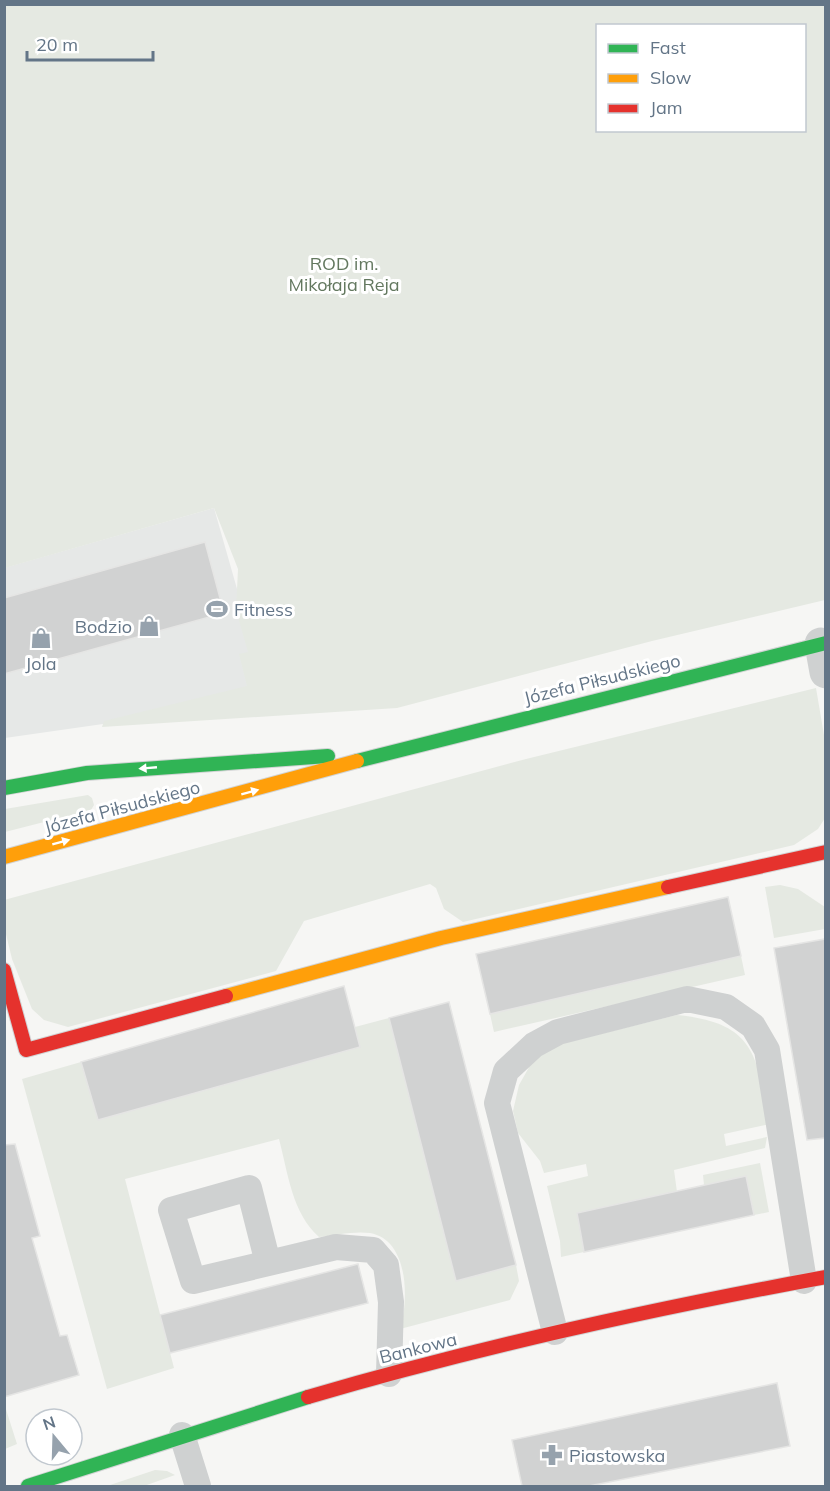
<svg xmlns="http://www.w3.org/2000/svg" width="830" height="1491" font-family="Mulish,sans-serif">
<rect width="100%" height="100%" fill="#f6f6f4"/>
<path fill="#e6e8e7" d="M 214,508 L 264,684 L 110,723 L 5,738 L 4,568 Z"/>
<path fill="#e5e9e2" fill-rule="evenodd" d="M 5,4 L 825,5 L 825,600 L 652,641 L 397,708 L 102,727 L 104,721 L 247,686 L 239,654 L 248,652 L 236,610 L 238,569 L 214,508 L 5,568 ZM 598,26 L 804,26 L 804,130 L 598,130 Z
M 816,688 L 825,741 L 825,818 L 818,829 L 794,845 L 463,922 L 444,909 L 436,888 L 430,884 L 304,921 L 276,971 L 68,1027 L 44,1020 L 32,1009 L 12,959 L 5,930 L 4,900 L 526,759 Z
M 88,795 L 92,798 L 94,805 L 91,810 L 5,832 L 5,809 Z
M 780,885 L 798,889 L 825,907 L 825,929 L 774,938 L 765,887 Z
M 741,956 L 745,975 L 494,1032 L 490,1014 Z
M 677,1015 C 757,1023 756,1056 770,1124 L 724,1134 L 726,1146 L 767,1137 L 765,1148 L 674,1170 L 677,1192 L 584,1252 L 561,1257 L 560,1241 L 547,1186 L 588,1176 L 586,1164 L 544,1173 L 540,1161 L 518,1133 L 513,1111 L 519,1085 L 532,1062 L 552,1046 Z
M 389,1018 L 456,1281 L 516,1265 L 519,1281 L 510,1300 L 400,1329 C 409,1300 409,1240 370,1233 C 354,1231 335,1235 319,1237 C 292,1213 288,1173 279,1139 L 125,1179 L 174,1368 L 107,1389 L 22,1079 L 81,1062 L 98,1119 L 355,1027 Z
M 760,1163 L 769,1212 L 754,1215 L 746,1176 L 704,1185 L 703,1175 Z
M 4,1403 L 17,1444 L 5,1449 L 4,1449 Z
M 155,1470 L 167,1471 L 175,1475 L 144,1486 L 107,1486 Z"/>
<path fill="#d1d2d2" stroke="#e5e5e4" stroke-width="1.5" d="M 205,542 L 224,613 L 4,674 L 4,598 Z
M 728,897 L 741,956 L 490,1014 L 476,954 Z
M 825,939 L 825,1138 L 807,1140 L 774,948 Z
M 344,986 L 360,1047 L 98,1120 L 81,1062 Z
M 449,1002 L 516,1265 L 456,1281 L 389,1018 Z
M 15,1144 L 40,1236 L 32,1238 L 60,1336 L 67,1335 L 79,1375 L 4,1397 L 4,1145 Z
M 746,1176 L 754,1215 L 584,1252 L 577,1213 Z
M 358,1264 L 368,1303 L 170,1353 L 160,1315 Z
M 777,1383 L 790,1446 L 589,1486 L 522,1486 L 512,1440 Z"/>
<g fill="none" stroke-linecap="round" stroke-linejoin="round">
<defs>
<path id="fast" d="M 357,761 L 826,643
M 4,788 L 87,773 L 328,756
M 28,1486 L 308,1397"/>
<path id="slow" d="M 4,857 L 357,761
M 226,996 L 441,938 L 668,887"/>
<path id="jam" d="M 668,887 L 826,852
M 4,970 L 26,1050 L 226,996
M 308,1397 C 478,1347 651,1309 826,1277"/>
</defs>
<use href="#fast" stroke="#d1d3d4" stroke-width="16"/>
<use href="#slow" stroke="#d1d3d4" stroke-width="16"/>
<use href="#jam" stroke="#d1d3d4" stroke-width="16"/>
<path stroke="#cfd1d1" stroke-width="26" d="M 268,1263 L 249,1188 L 171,1210 L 193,1281 L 336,1247 L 373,1250 L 386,1265 L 391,1302 L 389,1374
M 555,1332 L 497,1103 L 506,1071 L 534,1045 L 558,1032 L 687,999 L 726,1007 L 753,1026 L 767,1050 L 804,1281
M 182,1435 L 198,1486"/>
<path stroke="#cfd1d1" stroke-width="33" d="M 821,644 L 826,672"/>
<use href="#fast" stroke="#30b455" stroke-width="14"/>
<use href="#slow" stroke="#ff9f0a" stroke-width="14"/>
<use href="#jam" stroke="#e5322d" stroke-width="14"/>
</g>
<defs><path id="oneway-solid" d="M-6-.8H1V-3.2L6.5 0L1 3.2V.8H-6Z" transform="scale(1.5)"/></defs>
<g fill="#fff">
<use href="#oneway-solid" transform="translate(148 768) rotate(175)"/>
<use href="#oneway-solid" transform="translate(250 792) rotate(-15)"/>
<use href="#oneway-solid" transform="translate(61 842) rotate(-15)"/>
</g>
<defs>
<symbol id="stadium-bare" viewBox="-9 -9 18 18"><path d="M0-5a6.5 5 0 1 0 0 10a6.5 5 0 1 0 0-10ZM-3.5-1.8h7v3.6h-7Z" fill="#96a2ad" stroke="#fff" stroke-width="2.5" paint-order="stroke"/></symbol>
<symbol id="shop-bare" viewBox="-9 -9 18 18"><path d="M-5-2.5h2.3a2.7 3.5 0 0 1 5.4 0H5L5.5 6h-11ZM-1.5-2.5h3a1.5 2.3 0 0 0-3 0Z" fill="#96a2ad" stroke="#fff" stroke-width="2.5" paint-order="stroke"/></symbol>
<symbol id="pharmacy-bare" viewBox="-9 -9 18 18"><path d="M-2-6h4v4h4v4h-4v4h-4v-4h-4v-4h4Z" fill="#96a2ad" stroke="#fff" stroke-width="2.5" paint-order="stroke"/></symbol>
</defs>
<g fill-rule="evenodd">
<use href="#stadium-bare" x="202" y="594" width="30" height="30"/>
<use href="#shop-bare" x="134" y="611" width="30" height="30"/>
<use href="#shop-bare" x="26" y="623" width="30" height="30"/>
<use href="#pharmacy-bare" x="537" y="1440" width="30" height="30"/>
</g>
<g text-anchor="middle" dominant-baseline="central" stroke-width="6" stroke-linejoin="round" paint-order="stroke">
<g font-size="18" fill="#63785f" stroke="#fff">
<text x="344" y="263">ROD im.<tspan x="344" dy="21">Mikołaja Reja</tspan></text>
</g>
<g font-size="18" fill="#637587" stroke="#fff" text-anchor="start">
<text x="234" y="609">Fitness</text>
<text x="132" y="626" text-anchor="end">Bodzio</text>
<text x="41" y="663" text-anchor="middle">Jola</text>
<text x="569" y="1455">Piastowska</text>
</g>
<g font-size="18" fill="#637587" stroke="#fff">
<text transform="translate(602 679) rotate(-14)">Józefa Piłsudskiego</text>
<text transform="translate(122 807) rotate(-15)">Józefa Piłsudskiego</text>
<text transform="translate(418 1348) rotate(-14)">Bankowa</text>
</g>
</g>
<rect width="830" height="1491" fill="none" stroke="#637587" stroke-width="12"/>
<rect x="596" y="24" width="210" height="108" fill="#ffffff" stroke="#c1c8cf" stroke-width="1.5"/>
<rect x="608" y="44" width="30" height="9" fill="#30b455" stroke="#c1c8cf" stroke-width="1.5"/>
<text x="650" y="54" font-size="18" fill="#637587">Fast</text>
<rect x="608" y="74" width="30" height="9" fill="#ff9f0a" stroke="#c1c8cf" stroke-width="1.5"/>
<text x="650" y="84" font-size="18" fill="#637587">Slow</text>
<rect x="608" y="104" width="30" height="9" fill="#e5322d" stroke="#c1c8cf" stroke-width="1.5"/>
<text x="650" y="114" font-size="18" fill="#637587">Jam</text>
<g transform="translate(54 1437) rotate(341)"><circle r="28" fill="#ffffff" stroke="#c1c8cf" stroke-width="1.5"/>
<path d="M0-4.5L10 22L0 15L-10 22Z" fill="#96a2ad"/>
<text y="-9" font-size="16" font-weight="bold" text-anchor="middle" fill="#637587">N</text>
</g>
<path d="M27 51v9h126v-9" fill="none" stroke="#637587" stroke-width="3"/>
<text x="36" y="51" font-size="18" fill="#637587" stroke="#ffffff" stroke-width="4.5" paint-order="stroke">20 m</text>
</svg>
